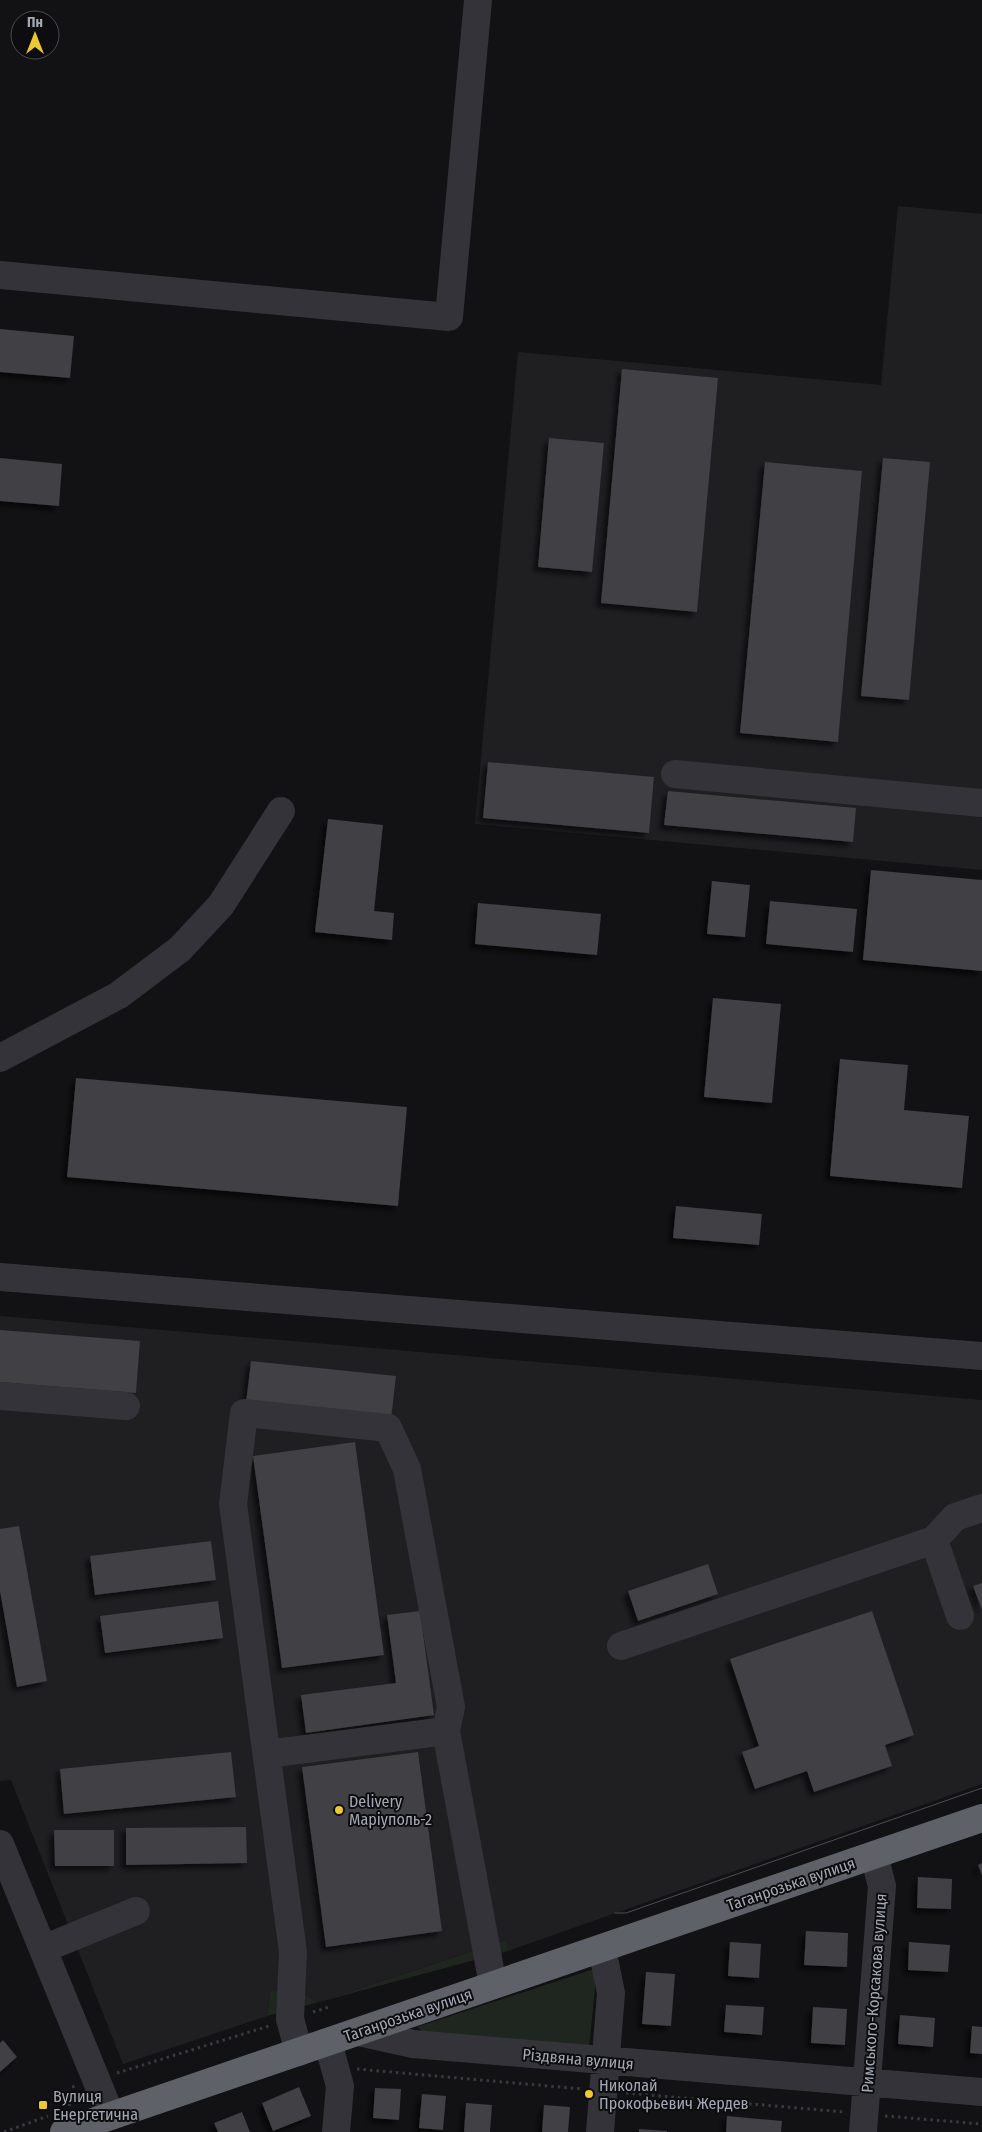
<svg xmlns="http://www.w3.org/2000/svg" width="982" height="2132" font-family="'Fira Sans Condensed',sans-serif">
<defs>
<filter id="shadow"><feDropShadow dx="-4.5" dy="4.5" stdDeviation="2.5" flood-color="#0009"/></filter>
</defs>
<rect width="100%" height="100%" fill="#121214"/>
<path fill="#1f1e21" d="M 898,206 L 982,214 L 982,870 L 475,824 L 518,352 L 881,385 Z
M 0,1316 L 982,1400 L 982,1784 L 508,1951 L 505,1940 L 318,2002 L 298,1991 L 270,1991 L 267,2016 L 123,2064 L 11,1780 L 0,1781 Z"/>
<path fill="#1f2620" d="M 506,1940 L 508,1951 L 267,2016 L 270,1991 L 298,1991 L 318,2002 Z
M 597,1968 L 589,2048 L 425,2033 L 417,2027 Z"/>
<path fill="#3f3f44" filter="url(#shadow)" d="M 0,329 L 74,336 L 70,378 L 0,372 Z
M 622,369 L 718,378 L 697,612 L 601,603 Z
M 549,438 L 604,443 L 592,572 L 538,567 Z
M 0,458 L 62,464 L 59,506 L 0,501 Z
M 883,458 L 930,462 L 909,700 L 861,696 Z
M 765,462 L 862,471 L 838,742 L 740,733 Z
M 488,762 L 654,777 L 649,833 L 483,818 Z
M 668,791 L 856,808 L 853,842 L 664,825 Z
M 328,819 L 383,825 L 374,911 L 394,913 L 392,940 L 315,932 Z
M 871,870 L 982,880 L 982,971 L 863,960 Z
M 712,881 L 750,885 L 745,937 L 707,934 Z
M 770,901 L 857,909 L 853,952 L 766,944 Z
M 478,903 L 601,914 L 597,955 L 475,944 Z
M 713,998 L 781,1004 L 772,1103 L 704,1097 Z
M 840,1059 L 908,1065 L 904,1110 L 969,1116 L 962,1188 L 830,1176 Z
M 76,1078 L 407,1107 L 398,1206 L 67,1177 Z
M 676,1206 L 762,1214 L 759,1245 L 673,1238 Z
M 0,1330 L 140,1341 L 136,1393 L 0,1382 Z
M 251,1361 L 396,1376 L 391,1419 L 246,1403 Z
M 355,1442 L 384,1655 L 282,1668 L 253,1456 Z
M 19,1526 L 47,1681 L 17,1687 L 0,1591 L 0,1529 Z
M 211,1541 L 216,1580 L 95,1595 L 90,1556 Z
M 708,1564 L 718,1594 L 638,1621 L 628,1591 Z
M 982,1583 L 982,1610 L 973,1586 Z
M 218,1601 L 223,1638 L 105,1653 L 100,1616 Z
M 420,1611 L 434,1715 L 306,1733 L 301,1695 L 396,1683 L 387,1615 Z
M 872,1611 L 914,1735 L 885,1745 L 892,1766 L 814,1792 L 807,1771 L 755,1789 L 742,1752 L 759,1746 L 730,1659 Z
M 231,1752 L 236,1797 L 64,1814 L 60,1769 Z
M 418,1752 L 442,1931 L 326,1947 L 302,1767 Z
M 246,1827 L 247,1863 L 126,1865 L 126,1828 Z
M 54,1830 L 114,1830 L 114,1866 L 55,1866 Z
M 982,1863 L 982,1876 L 978,1865 Z
M 918,1877 L 952,1879 L 951,1909 L 917,1908 Z
M 806,1931 L 848,1933 L 847,1967 L 804,1965 Z
M 730,1942 L 761,1944 L 759,1978 L 728,1976 Z
M 909,1942 L 950,1945 L 948,1972 L 908,1970 Z
M 646,1972 L 675,1974 L 671,2026 L 642,2024 Z
M 726,2005 L 764,2007 L 762,2035 L 724,2032 Z
M 813,2007 L 847,2009 L 845,2045 L 811,2043 Z
M 900,2015 L 935,2018 L 933,2047 L 898,2044 Z
M 972,2026 L 982,2027 L 982,2054 L 970,2053 Z
M 3,2040 L 17,2057 L 0,2072 L 0,2043 Z
M 299,2087 L 311,2116 L 273,2131 L 262,2103 Z
M 375,2088 L 401,2089 L 399,2120 L 373,2118 Z
M 422,2094 L 446,2096 L 443,2130 L 419,2128 Z
M 466,2103 L 492,2105 L 490,2132 L 464,2132 Z
M 544,2105 L 570,2107 L 568,2132 L 542,2132 Z
M 242,2112 L 250,2132 L 218,2132 L 214,2123 Z
M 727,2116 L 782,2121 L 781,2132 L 726,2132 Z
M 639,2129 L 667,2131 L 667,2132 L 639,2132 Z"/>
<g fill="none" stroke-linecap="round" stroke-linejoin="round">
<path stroke="#393a40" stroke-width="3" stroke-dasharray="2.5 4" stroke-linecap="butt" d="M 313,2012 L 329,2007
M 357,2069 L 582,2089
M 117,2073 L 269,2026
M 626,2093 L 844,2112
M 69,2106 L 72,2096 L 72,2087 L 76,2086
M 885,2116 L 982,2124
M 4,2132 L 48,2116"/>
<path stroke="#333339" stroke-width="28" d="M 0,275 L 449,317 L 478,0
M 675,774 L 982,803
M 0,1058 L 119,995 L 180,949 L 221,905 L 281,811
M 0,1277 L 982,1356
M 0,1396 L 126,1406
M 934,1540 L 960,1616
M 621,1646 L 934,1540 L 955,1517 L 982,1508
M 267,1754 L 446,1731
M 0,1844 L 111,2116
M 43,1949 L 136,1911
M 359,2032 L 413,2044 L 982,2092
M 328,2043 L 340,2086 L 336,2132
M 299,2052 L 290,2019 L 293,1952 L 233,1504 L 244,1413 L 388,1428 L 407,1469 L 451,1707 L 446,1731 L 493,1985
M 600,2132 L 611,1993 L 602,1949
M 863,2132 L 882,1886 L 874,1855"/>
<path stroke="#5f6169" stroke-width="28" d="M 64,2132 L 982,1818"/>
<path stroke="#4c4d53" stroke-width="1" d="M 615,1913 L 626,1913 L 982,1788"/>
</g>
<g fill="#ecc832" stroke="#0d0d0f" stroke-width="2">
<circle cx="339" cy="1810" r="5"/>
<circle cx="589" cy="2094" r="5"/>
<rect x="38" y="2100" width="10" height="10" rx="2.5"/>
</g>
<g text-anchor="middle" dominant-baseline="central" stroke-width="4" stroke-linejoin="round" paint-order="stroke">
<g font-size="16" fill="#a4a7b4" stroke="#0d0d0f" text-anchor="start">
<text x="349" y="1801">Delivery<tspan x="349" dy="18">Марiуполь-2</tspan></text>
<text x="599" y="2085">Николай<tspan x="599" dy="18">Прокофьевич Жердев</tspan></text>
<text x="53" y="2096">Вулиця<tspan x="53" dy="18">Енергетична</tspan></text>
</g>
<g font-size="16" fill="#a4a7b4" stroke="#0d0d0f">
<text transform="translate(791 1884) rotate(-19)">Таганрозька вулиця</text>
<text transform="translate(874 1993) rotate(-86)">Римського-Корсакова вулиця</text>
<text transform="translate(408 2015) rotate(-19)">Таганрозька вулиця</text>
<text transform="translate(578 2059) rotate(5)">Різдвяна вулиця</text>
</g>
</g>
<g transform="translate(35 35)"><circle r="24" fill="#0d0d0f" stroke="#494b51"/>
<path d="M0-4L9 19L0 12L-9 19Z" fill="#ecc832"/>
<text y="-8" font-size="14" font-weight="bold" text-anchor="middle" fill="#a4a7b4">Пн</text>
</g>
</svg>
